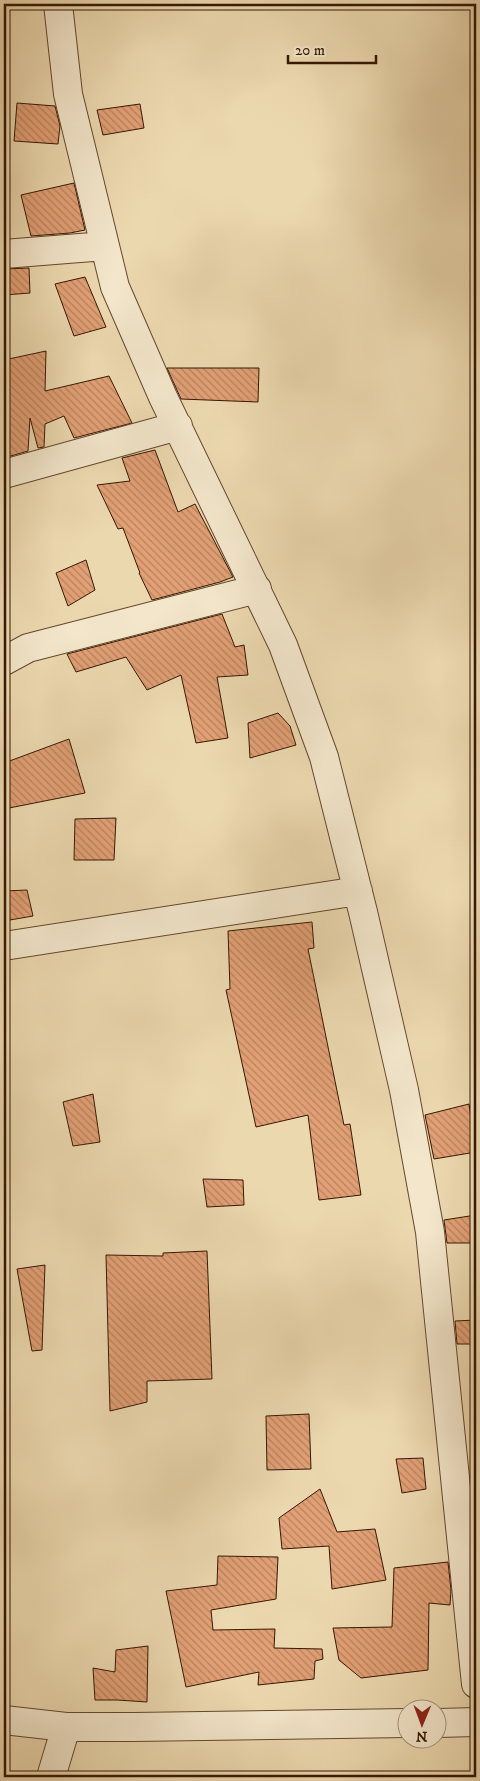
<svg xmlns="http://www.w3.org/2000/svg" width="480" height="1781" font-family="'IM FELL DW Pica',serif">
<defs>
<pattern id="building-back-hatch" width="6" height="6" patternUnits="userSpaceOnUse" patternTransform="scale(1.25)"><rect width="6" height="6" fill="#e2a075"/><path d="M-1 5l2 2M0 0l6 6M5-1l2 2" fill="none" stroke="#b8815e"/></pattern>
</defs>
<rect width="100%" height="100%" fill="#ecd8af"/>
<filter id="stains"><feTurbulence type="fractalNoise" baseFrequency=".004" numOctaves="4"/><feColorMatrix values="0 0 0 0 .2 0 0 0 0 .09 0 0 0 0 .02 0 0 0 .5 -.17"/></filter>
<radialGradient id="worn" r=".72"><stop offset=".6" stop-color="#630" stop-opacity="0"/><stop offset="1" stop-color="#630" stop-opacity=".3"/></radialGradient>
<path fill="url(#building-back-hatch)" stroke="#351802" d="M 17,103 L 55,106 L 60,126 L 58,144 L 14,141 Z
M 140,104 L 144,128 L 103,135 L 97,110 Z
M 74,183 L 85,230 L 70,233 L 31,236 L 21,195 Z
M 29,268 L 30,293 L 4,295 L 4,269 Z
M 85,277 L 106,327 L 74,336 L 55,284 Z
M 46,351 L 45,391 L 109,376 L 132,423 L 74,438 L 64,416 L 45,424 L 44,447 L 38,448 L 30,418 L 28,451 L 4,458 L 4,360 Z
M 167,368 L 259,368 L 258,402 L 181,399 Z
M 155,450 L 178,512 L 195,504 L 233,577 L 220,582 L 152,600 L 139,573 L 140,573 L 123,528 L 118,529 L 97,485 L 130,481 L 122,458 Z
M 86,560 L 95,590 L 68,606 L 56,573 Z
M 222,614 L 235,647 L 244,645 L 248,675 L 217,677 L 228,738 L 196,743 L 181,675 L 147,690 L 126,657 L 76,672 L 67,654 Z
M 278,713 L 290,726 L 296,745 L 250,758 L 248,723 Z
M 69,739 L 85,793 L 4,809 L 4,763 Z
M 116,818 L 114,860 L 74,860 L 75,819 Z
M 27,890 L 33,916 L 4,921 L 4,891 Z
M 312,922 L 314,948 L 308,949 L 344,1125 L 350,1124 L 361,1195 L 319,1200 L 308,1115 L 256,1127 L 226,990 L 230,989 L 228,931 Z
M 93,1094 L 100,1142 L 73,1146 L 63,1102 Z
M 469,1104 L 476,1152 L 434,1159 L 425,1115 Z
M 203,1179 L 243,1180 L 244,1205 L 207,1207 Z
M 476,1215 L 476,1243 L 447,1243 L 444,1220 Z
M 207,1251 L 212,1379 L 147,1381 L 147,1402 L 110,1411 L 106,1255 L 163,1256 L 163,1253 Z
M 45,1265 L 42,1350 L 32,1351 L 17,1269 Z
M 476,1320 L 476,1344 L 457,1344 L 455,1321 Z
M 309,1414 L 311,1469 L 267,1470 L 266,1416 Z
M 423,1458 L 426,1489 L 402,1493 L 396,1459 Z
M 320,1489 L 337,1532 L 375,1529 L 386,1580 L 332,1589 L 329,1546 L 282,1549 L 279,1518 Z
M 218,1556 L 278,1557 L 276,1599 L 211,1610 L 213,1630 L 275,1629 L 274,1648 L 322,1649 L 323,1659 L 315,1661 L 314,1679 L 258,1685 L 259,1672 L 186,1687 L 166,1591 L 217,1585 Z
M 448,1562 L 451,1590 L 450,1605 L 429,1603 L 428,1670 L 361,1678 L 339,1660 L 333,1628 L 392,1627 L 394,1568 Z
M 148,1646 L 147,1702 L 117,1700 L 95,1700 L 93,1668 L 115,1672 L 116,1650 Z"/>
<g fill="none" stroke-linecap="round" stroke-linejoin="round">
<defs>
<path id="minor" d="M 58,4 L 68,94 L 115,287 L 163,397 L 283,645 L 324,757 L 363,912 L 404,1090 L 430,1232 L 476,1684
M 4,254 L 105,246
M 4,474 L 178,426
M 4,661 L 28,648 L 257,589
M 4,946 L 358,891
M 4,1720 L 66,1727 L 133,1727 L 408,1723
M 438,1723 L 476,1722
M 51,1777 L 66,1727"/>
</defs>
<use href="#minor" stroke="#63482d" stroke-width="30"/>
<use href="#minor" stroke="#f3e6cb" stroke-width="28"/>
</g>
<rect width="480" height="1781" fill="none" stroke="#ecd8af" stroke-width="20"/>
<rect x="5" y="5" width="470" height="1771" fill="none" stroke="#351802" stroke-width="2.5"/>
<rect x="10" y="10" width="460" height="1761" fill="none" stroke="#351802"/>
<g transform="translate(422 1724) rotate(181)"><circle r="24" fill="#f3e6cb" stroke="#a7947b"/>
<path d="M0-4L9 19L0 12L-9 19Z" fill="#8f2418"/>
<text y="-8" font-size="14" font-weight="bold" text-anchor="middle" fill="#351802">N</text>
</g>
<path d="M288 55v8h88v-8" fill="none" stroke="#351802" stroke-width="2.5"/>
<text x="295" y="55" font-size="15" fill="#351802" stroke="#f3e6cb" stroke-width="4" paint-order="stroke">20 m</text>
<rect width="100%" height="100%" filter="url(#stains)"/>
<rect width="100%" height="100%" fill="url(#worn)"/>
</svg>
